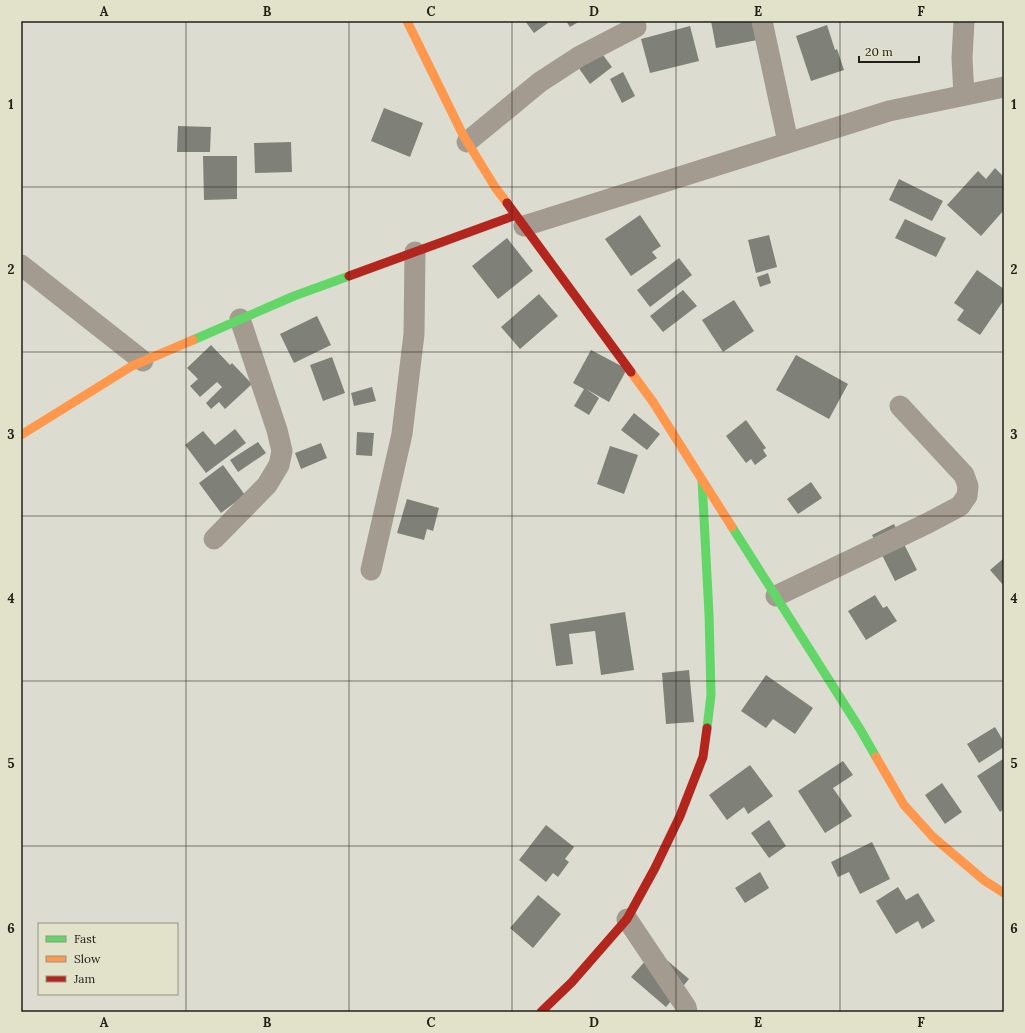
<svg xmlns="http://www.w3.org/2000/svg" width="1025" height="1033" font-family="Lora,serif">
<rect width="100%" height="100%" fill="#dcdcd0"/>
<path fill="#7f8179" d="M 525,21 L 546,21 L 548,23 L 534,33 Z
M 566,21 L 580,21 L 570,27 Z
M 711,21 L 765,21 L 768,38 L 716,48 Z
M 827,25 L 835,50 L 837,49 L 844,70 L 811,81 L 796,36 Z
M 690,26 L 699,61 L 650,73 L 641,39 Z
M 600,51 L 612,67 L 590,84 L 578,67 Z
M 623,72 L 635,96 L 622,103 L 610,79 Z
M 384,108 L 423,123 L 410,157 L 371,141 Z
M 178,126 L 211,127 L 210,152 L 177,152 Z
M 291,142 L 292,172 L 255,173 L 254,143 Z
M 203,156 L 237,156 L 237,199 L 204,200 Z
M 995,168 L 1004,177 L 1004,210 L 981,236 L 947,205 L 978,171 L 986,179 Z
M 899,179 L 943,201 L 932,221 L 889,200 Z
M 640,215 L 661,246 L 652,252 L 657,258 L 631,276 L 605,239 Z
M 905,219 L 946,238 L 936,257 L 895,238 Z
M 769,235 L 777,267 L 756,273 L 748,240 Z
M 507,238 L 533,271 L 498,299 L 472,266 Z
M 679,258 L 692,275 L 650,307 L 637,290 Z
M 977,270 L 1004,289 L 1004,300 L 980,335 L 957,320 L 964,310 L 954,303 Z
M 768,273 L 771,283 L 760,287 L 757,277 Z
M 683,290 L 697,306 L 663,332 L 650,316 Z
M 539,294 L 558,316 L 520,349 L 501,327 Z
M 734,300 L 754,331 L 723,352 L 702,320 Z
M 317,316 L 331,345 L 294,363 L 280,334 Z
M 211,345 L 230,365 L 232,363 L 252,384 L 225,409 L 219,402 L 211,409 L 206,403 L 222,387 L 217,382 L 200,397 L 190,386 L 198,379 L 187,368 Z
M 591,350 L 627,369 L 609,402 L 586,389 L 599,398 L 589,415 L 574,406 L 584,389 L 573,383 Z
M 796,355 L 848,384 L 829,419 L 776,390 Z
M 332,357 L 345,393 L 323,401 L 310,365 Z
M 372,387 L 376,401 L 354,406 L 351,393 Z
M 634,413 L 660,434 L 647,450 L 621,430 Z
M 746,420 L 766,448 L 763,450 L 767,456 L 755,465 L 751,459 L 746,463 L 726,436 Z
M 235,429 L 246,443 L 206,473 L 185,445 L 203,431 L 215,445 Z
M 357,432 L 374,433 L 372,456 L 356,455 Z
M 258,442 L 266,453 L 238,472 L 230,460 Z
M 321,443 L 327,458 L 301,469 L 295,453 Z
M 610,446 L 638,455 L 624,494 L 597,484 Z
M 223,465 L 245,495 L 221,513 L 199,483 Z
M 811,482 L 822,498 L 798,514 L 787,499 Z
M 407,499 L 439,508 L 433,531 L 427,529 L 424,540 L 397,533 Z
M 894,524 L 917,570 L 895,581 L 872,535 Z
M 1004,558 L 1004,586 L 990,570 Z
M 875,595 L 883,608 L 887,606 L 897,621 L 866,640 L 848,611 Z
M 625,612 L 634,670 L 601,675 L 595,631 L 569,634 L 573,664 L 556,666 L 550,624 Z
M 689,670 L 694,722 L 666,724 L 662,673 Z
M 766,675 L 813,708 L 795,734 L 773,719 L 766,728 L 741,711 Z
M 995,727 L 1004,742 L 1004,747 L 979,763 L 967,744 Z
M 1003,759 L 1004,809 L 1000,812 L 977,776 Z
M 843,761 L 853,775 L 833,788 L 852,816 L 825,833 L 798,791 Z
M 750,765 L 773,796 L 748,814 L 744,807 L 727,820 L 709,795 Z
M 942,783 L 962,812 L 945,824 L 925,795 Z
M 769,820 L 786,846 L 769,858 L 751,833 Z
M 546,825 L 574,847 L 565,859 L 569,862 L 558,877 L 553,873 L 546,882 L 519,860 Z
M 872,842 L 890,879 L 860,894 L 849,872 L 838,877 L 831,862 Z
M 760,872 L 769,888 L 745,903 L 735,888 Z
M 898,887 L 906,900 L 918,893 L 935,921 L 922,929 L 918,921 L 896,934 L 876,901 Z
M 538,895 L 561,914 L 533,948 L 510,928 Z
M 655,950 L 689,979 L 666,1007 L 631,977 Z"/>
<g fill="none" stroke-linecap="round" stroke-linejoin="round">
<path stroke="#a39b8f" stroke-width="21" d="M 762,21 L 788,142
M 964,95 L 962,58 L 964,21
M 467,142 L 540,82 L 580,56 L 636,27
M 524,226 L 889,111 L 1004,87
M 21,265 L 143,361
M 214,539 L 267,485 L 279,465 L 282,451 L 277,430 L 240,319
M 371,570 L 402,434 L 414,334 L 415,252
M 776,596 L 928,523 L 960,506 L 967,496 L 968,486 L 964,475 L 900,406
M 627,919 L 686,1007 L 687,1012"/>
<path stroke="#63d668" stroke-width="9" d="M 193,340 L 294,296 L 349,276
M 702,480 L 709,614 L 711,695 L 707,728
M 732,527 L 860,729 L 876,757"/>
<path stroke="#ff974d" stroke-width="9" d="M 407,21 L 463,135 L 495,187 L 507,203
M 631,372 L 653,402 L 732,527
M 21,435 L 132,366 L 193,340
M 876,757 L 904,805 L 933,837 L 985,881 L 1004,893"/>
<path stroke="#b3261e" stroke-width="9" d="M 507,203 L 631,372
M 349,276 L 516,215
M 541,1012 L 572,982 L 627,919 L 655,868 L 680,816 L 703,757 L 707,728"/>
</g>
<path fill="none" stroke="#212118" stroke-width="1" stroke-opacity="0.55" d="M 186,21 L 186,1012M 349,21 L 349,1012M 512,21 L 512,1012M 676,21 L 676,1012M 840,21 L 840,1012M 21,187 L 1004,187M 21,352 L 1004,352M 21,516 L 1004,516M 21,681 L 1004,681M 21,846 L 1004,846"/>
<rect width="1025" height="1033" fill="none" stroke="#e2e1ca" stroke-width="44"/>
<rect x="38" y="923" width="140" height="72" fill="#e2e1ca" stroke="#959483"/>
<rect x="46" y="936" width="20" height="6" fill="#63d668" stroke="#959483"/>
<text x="74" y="943" font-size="12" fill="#212118">Fast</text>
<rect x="46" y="956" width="20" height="6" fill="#ff974d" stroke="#959483"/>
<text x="74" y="963" font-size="12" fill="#212118">Slow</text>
<rect x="46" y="976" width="20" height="6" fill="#b3261e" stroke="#959483"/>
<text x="74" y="983" font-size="12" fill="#212118">Jam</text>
<path d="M859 56v6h60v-6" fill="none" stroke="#212118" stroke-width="2"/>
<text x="865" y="56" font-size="12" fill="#212118" stroke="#e2e1ca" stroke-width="3" paint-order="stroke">20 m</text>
<rect x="22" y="22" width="981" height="989" fill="none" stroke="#212118" stroke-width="1.5"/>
<g font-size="13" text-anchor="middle" font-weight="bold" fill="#212118">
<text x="104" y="16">A</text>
<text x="267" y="16">B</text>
<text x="431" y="16">C</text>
<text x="594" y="16">D</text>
<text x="758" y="16">E</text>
<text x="921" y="16">F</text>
<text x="11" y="109">1</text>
<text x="1014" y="109">1</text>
<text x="11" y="274">2</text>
<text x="1014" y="274">2</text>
<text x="11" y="439">3</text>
<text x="1014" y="439">3</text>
<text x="11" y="603">4</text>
<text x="1014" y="603">4</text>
<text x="11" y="768">5</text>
<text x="1014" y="768">5</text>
<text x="11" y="933">6</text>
<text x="1014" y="933">6</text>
<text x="104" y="1027">A</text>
<text x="267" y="1027">B</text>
<text x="431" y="1027">C</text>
<text x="594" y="1027">D</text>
<text x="758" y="1027">E</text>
<text x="921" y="1027">F</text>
</g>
</svg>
